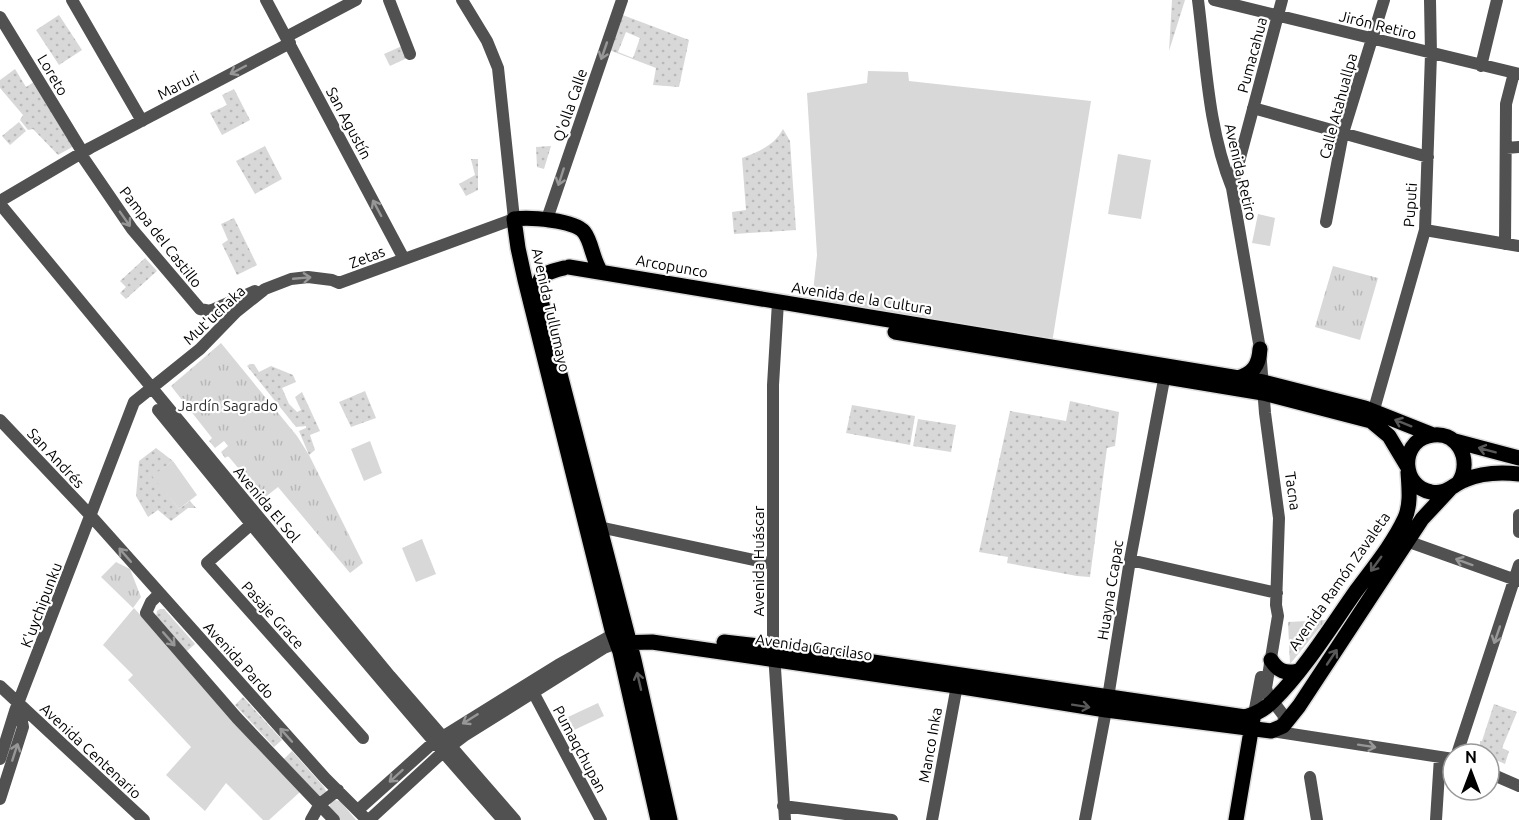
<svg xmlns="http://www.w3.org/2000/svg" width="1519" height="820" font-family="Ubuntu,sans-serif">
<defs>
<pattern id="grass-dots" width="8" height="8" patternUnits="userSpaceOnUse" patternTransform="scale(1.5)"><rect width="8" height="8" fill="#d8d8d8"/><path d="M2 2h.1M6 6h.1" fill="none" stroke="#b8b8b8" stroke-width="1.8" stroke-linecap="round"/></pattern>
<pattern id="park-tufts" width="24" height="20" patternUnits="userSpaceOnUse" patternTransform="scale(1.5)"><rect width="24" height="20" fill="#d8d8d8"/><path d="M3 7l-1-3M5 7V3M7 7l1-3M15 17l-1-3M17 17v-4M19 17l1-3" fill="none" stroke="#b8b8b8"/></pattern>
</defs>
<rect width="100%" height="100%" fill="#fff"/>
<path fill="url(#grass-dots)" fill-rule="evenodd" d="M 1172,0 L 1185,0 L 1169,51 Z
M 620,14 L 689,40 L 679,87 L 653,85 L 656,68 L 609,50 ZM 626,32 L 640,38 L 633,58 L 618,52 Z
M 59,15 L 82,50 L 59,65 L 36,30 Z
M 402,46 L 407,58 L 390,66 L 384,54 Z
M 15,69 L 26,87 L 34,82 L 74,146 L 58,155 L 33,129 L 28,130 L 20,120 L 23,115 L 0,88 L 0,80 Z
M 234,89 L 250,120 L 222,135 L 210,113 L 227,105 L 222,95 Z
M 19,122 L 26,131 L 10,145 L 2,136 Z
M 783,129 L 790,141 L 796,230 L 734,234 L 732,212 L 746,210 L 742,158 C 759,151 774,146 783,129 Z
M 265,146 L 282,179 L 255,194 L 236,161 Z
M 551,146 L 544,169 L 537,167 L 536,147 Z
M 471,159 L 478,159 L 478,190 L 466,196 L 459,184 L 475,175 Z
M 234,218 L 257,265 L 237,275 L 222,244 L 228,240 L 221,224 Z
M 145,258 L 157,271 L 126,299 L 120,293 L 126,287 L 120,281 Z
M 250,364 L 254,364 L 259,372 L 271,366 L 293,375 L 296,382 L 282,388 L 289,404 L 297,412 L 301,410 L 295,397 L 302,392 L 320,431 L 310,435 L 315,450 L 309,455 L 299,431 L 306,428 L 306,426 L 296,427 L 247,366 Z
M 365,391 L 376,418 L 351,427 L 339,402 Z
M 1070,401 L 1119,412 L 1115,446 L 1107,448 L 1090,577 L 1077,576 L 1007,563 L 1008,557 L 979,552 L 1010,411 L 1066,421 Z
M 852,405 L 915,416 L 910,445 L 846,433 Z
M 918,419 L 956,425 L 951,452 L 913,446 Z
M 156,448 L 173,461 L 153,476 L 179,509 L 190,501 L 196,508 L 188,508 L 171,521 L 158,510 L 148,517 L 136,496 L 139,461 Z
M 160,609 L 164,609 L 195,644 L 187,651 L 156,617 L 157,611 Z
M 243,697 L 282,740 L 274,747 L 235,705 Z
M 1494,704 L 1517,712 L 1502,748 L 1509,751 L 1505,764 L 1489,757 L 1489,754 L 1482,754 L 1480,750 L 1480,741 L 1482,741 Z
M 292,751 L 324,787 L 326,791 L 324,797 L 319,796 L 284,759 Z"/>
<path fill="url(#park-tufts)" d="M 1333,266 L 1378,278 L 1360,340 L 1315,327 Z
M 221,343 L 297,436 L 309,455 L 363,563 L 350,573 L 278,487 L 264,498 L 228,456 L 225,458 L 221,452 L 228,446 L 224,441 L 215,448 L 209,441 L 212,438 L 171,386 Z
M 116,562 L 130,569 L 141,597 L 133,608 L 101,577 Z
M 1326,620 L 1290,664 L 1288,622 Z
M 335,800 L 340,801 L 356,820 L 340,820 L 330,807 L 330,801 Z"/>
<path fill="#d8d8d8" d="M 868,71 L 908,72 L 909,81 L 1091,101 L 1052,343 L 812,301 L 817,255 L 807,93 L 867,83 Z
M 1118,154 L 1151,160 L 1141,219 L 1108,214 Z
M 1258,214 L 1275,218 L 1270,246 L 1252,243 Z
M 370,441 L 382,473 L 364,481 L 351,449 Z
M 173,461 L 197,495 L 179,509 L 152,476 Z
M 422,539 L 436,574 L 416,582 L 402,548 Z
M 134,608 L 300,792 L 269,820 L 263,820 L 226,783 L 205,811 L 166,775 L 191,747 L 128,680 L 133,675 L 103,645 Z
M 598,703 L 604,716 L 574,730 L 568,717 Z"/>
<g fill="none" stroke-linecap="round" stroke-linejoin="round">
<defs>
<path id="major" d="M 569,267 L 1263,382 L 1365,408 L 1433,435
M 564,268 C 551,271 538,274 538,289 L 634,660 L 670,820
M 601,272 C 592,259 592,242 584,232 C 574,220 530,217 514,219 L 518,248 L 525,280 L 612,630 L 620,652 L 658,820
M 895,332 L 1263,393 L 1371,421 L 1389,436 L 1407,466
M 1237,378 C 1253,374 1259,365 1260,349
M 1455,441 L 1519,458
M 1459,482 C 1473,460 1457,428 1428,436 C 1399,444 1402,487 1431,492 C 1446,495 1452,485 1465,480 C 1481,473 1501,472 1519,474
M 724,642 L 785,649 L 1245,717 C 1256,714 1265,709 1273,701 C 1305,669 1330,628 1356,591 C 1373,568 1393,544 1405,518 C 1411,504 1409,488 1408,472
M 617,643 L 652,642 L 956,686 L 1106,710 L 1271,731 L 1283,726 L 1299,706 L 1422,519 L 1450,489
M 1271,660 C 1278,671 1285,674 1298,671
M 1236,820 L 1253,719"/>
</defs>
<use href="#major" stroke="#dbdbdb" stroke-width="18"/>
<path stroke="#515151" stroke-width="12" d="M 72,0 L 142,121
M 266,0 L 404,259
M 389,0 L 410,54
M 1198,0 C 1206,62 1208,129 1232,188 L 1260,349 L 1265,413 L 1279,518 L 1276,605 L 1278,616 L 1266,688 L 1268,695 L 1284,716 L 1283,726
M 1214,0 L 1519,74
M 0,17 L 80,148
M 286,37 L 356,0
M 1481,66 L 1497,0
M 1253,108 L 1428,157
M 1506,148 L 1519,147
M 80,153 L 132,229 L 200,309 L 210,311 L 255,291
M 1232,188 L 1282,0
M 0,201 L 90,148 L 290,43
M 0,204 L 390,676 L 515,820
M 547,219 L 622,0
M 1326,222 L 1343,133 L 1384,0
M 1425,230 L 1519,246
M 1505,244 L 1506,104 L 1514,73
M 778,302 L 773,385 L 773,638 L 785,820
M 158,410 C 271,549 384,687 503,820
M 0,420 L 91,516 L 325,778 L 367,820
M 1371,420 L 1425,230 L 1431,54 L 1430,0
M 1519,515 L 1519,532
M 256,520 L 207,563 L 363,738
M 599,527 L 773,564
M 1401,539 L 1519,581
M 1130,560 L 1277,593
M 159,594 L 151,602 L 146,613 L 237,718 L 334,820
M 0,686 L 144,820
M 533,692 L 601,820
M 1254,714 L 1261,677
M 1272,731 L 1453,759
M 1457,754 L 1519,565
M 0,759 L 15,711 L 134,402 L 200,349 L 236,312 L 265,289 L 291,279 L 308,277 L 332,280 L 339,283 L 514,219 L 498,68 L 487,41 L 462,0
M 1489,773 L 1519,786
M 1310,777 L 1317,820
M 0,799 L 23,727 L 19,705
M 783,806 L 892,820
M 358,810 L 434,742 L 558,665 L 614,634
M 311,820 L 320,804 L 338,790
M 369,820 L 443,752 L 464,736 L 604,648 L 617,643
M 932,820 L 958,680
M 1085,820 L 1106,710 L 1130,560 L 1166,369
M 1436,820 L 1440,757"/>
<use href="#major" stroke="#000" stroke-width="15"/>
</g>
<defs><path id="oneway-shaft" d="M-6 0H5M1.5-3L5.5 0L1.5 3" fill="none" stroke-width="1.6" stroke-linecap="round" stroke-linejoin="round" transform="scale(1.5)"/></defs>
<g stroke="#979797">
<use href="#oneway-shaft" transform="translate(604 51) rotate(109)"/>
<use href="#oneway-shaft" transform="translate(238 70) rotate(152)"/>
<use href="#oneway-shaft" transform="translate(561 177) rotate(108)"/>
<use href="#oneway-shaft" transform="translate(377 208) rotate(-118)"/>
<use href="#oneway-shaft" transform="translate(125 219) rotate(55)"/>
<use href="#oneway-shaft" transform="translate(302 278) rotate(-5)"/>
<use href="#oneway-shaft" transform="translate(125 555) rotate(-131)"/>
<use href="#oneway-shaft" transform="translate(1464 562) rotate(-160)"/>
<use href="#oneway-shaft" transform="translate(1497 635) rotate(109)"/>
<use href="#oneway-shaft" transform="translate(169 639) rotate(49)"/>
<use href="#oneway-shaft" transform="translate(470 719) rotate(148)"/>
<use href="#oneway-shaft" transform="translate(286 735) rotate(-132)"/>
<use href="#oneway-shaft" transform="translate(1367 746) rotate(9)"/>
<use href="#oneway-shaft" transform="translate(15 752) rotate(-72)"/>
<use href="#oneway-shaft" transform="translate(396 776) rotate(138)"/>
</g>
<g stroke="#595959">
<use href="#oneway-shaft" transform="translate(1403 423) rotate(-158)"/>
<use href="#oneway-shaft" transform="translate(1487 450) rotate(-165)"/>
<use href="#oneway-shaft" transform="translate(1376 564) rotate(126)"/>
<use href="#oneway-shaft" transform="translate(1332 657) rotate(-56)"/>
<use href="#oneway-shaft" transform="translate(639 681) rotate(-103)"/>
<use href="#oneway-shaft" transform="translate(1081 706) rotate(9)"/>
</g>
<g text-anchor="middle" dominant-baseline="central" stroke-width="4.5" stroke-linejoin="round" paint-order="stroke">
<g font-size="15" fill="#000" stroke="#fff">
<text transform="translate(1378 25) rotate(14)">Jirón Retiro</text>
<text transform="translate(1252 55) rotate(-75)">Pumacahua</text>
<text transform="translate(53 75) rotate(59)">Loreto</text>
<text transform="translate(178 85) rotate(-28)">Maruri</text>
<text transform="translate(570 105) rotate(-71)">Q'olla Calle</text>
<text transform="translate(1338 106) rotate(-75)">Calle Atahuallpa</text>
<text transform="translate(349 123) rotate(62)">San Agustín</text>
<text transform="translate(1241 172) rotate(77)">Avenida Retiro</text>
<text transform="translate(1410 205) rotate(-86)">Puputi</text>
<text transform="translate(161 237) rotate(52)">Pampa del Castillo</text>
<text transform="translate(367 257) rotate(-21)">Zetas</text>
<text transform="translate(672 266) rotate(10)">Arcopunco</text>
<text transform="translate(862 298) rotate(9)">Avenida de la Cultura</text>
<text transform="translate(551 310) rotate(77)">Avenida Tullumayo</text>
<text transform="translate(214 315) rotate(-43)">Mut'uchaka</text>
<text transform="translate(56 458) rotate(47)">San Andrés</text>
<text transform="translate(1293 491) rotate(82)">Tacna</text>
<text transform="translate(267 504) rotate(50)">Avenida El Sol</text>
<text transform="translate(758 561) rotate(-90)">Avenida Huáscar</text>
<text transform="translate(1339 581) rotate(-55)">Avenida Ramón Zavaleta</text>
<text transform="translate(1110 590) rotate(-81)">Huayna Ccapac</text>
<text transform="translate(41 605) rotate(-69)">K'uychipunku</text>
<text transform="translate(273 615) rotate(48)">Pasaje Grace</text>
<text transform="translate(814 647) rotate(8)">Avenida Garcilaso</text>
<text transform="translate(239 660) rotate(48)">Avenida Pardo</text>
<text transform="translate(930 745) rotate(-80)">Manco Inka</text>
<text transform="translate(580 749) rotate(62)">Pumaqchupan</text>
<text transform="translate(91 751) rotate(43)">Avenida Centenario</text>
</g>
<g font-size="15" fill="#2f2f2f" stroke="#fff">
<text x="228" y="405">Jardín Sagrado</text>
</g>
</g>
<g transform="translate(1471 772)"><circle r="28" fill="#ffffff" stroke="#999999" stroke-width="1.5"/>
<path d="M0-4.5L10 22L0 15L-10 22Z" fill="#000000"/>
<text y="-9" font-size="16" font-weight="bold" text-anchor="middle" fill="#000000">N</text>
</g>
</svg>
